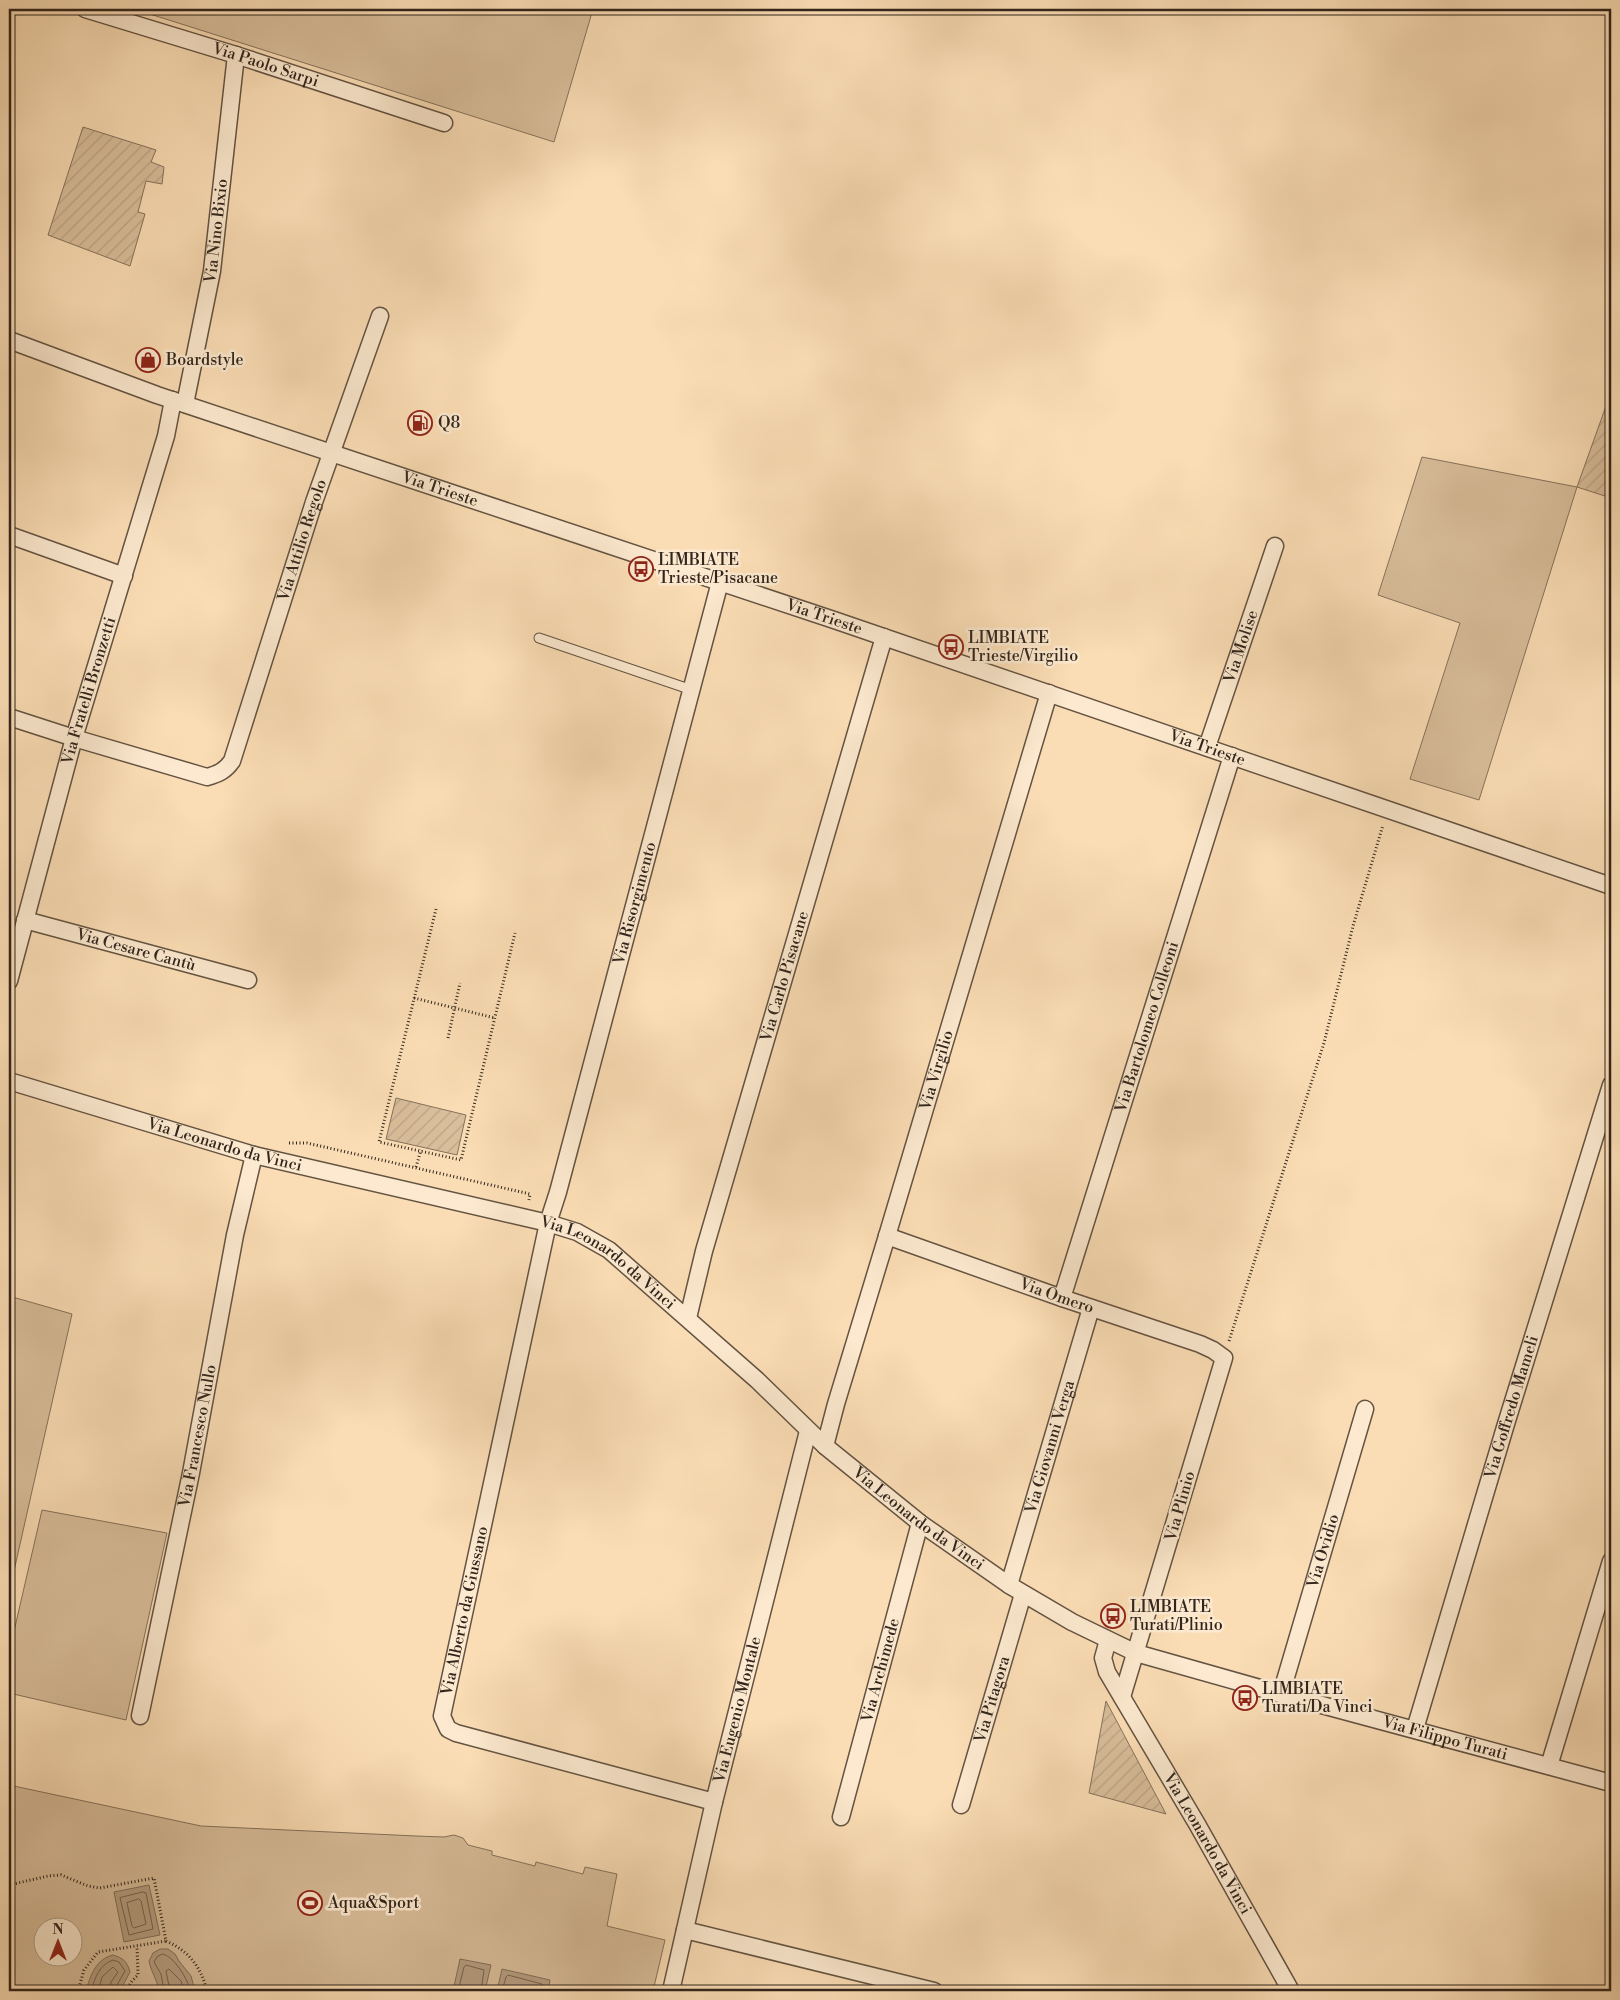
<svg xmlns="http://www.w3.org/2000/svg" width="1620" height="2000" font-family="'Libre Bodoni',serif">
<defs>
<pattern id="garden-furrows" width="10" height="10" patternUnits="userSpaceOnUse" patternTransform="scale(1.25)"><rect width="10" height="10" fill="#d9be9b"/><path d="M-1 1l2-2M0 10L10 0M9 11l2-2" fill="none" stroke="#bba385"/></pattern>
</defs>
<rect width="100%" height="100%" fill="#fbddb5"/>
<filter id="stains"><feTurbulence type="fractalNoise" baseFrequency=".004" numOctaves="4"/><feColorMatrix values="0 0 0 0 .2 0 0 0 0 .09 0 0 0 0 .02 0 0 0 .5 -.17"/></filter>
<radialGradient id="worn" r=".72"><stop offset=".6" stop-color="#630" stop-opacity="0"/><stop offset="1" stop-color="#630" stop-opacity=".3"/></radialGradient>
<path fill="#d9be9b" stroke="#85725c" fill-rule="evenodd" d="M 134,9 L 593,9 L 554,142 Z
M 1422,457 L 1577,487 L 1479,800 L 1410,779 L 1460,623 L 1378,595 Z
M 9,1296 L 72,1314 L 9,1593 Z
M 42,1510 L 167,1533 L 126,1720 L 9,1693 L 9,1653 Z
M 9,1785 L 201,1826 L 416,1836 L 444,1837 L 454,1835 L 463,1838 L 468,1845 L 492,1851 L 492,1855 L 535,1866 L 536,1862 L 583,1874 L 585,1867 L 617,1874 L 607,1926 L 665,1940 L 653,1991 L 9,1991 ZM 42,1928 L 72,1928 L 72,1958 L 42,1958 Z"/>
<path fill="url(#garden-furrows)" stroke="#85725c" d="M 83,127 L 156,150 L 151,162 L 164,167 L 162,184 L 146,181 L 138,212 L 145,214 L 130,266 L 48,235 Z
M 1611,392 L 1611,498 L 1577,487 Z
M 396,1098 L 466,1115 L 457,1155 L 386,1139 Z
M 1106,1701 L 1166,1814 L 1089,1793 Z"/>
<path fill="#b69e81" stroke="#816e59" d="M 149,1885 L 160,1935 L 124,1942 L 114,1892 Z
M 160,1949 L 168,1949 L 175,1954 L 179,1961 L 191,1976 L 195,1991 L 159,1991 C 157,1979 151,1972 149,1961 L 153,1953 Z
M 113,1955 C 123,1958 127,1961 130,1972 L 120,1991 L 86,1991 C 90,1976 96,1959 113,1955 Z
M 460,1959 L 491,1965 L 485,1991 L 453,1991 Z
M 502,1969 L 550,1980 L 548,1991 L 497,1991 Z"/>
<g fill="none" stroke-linecap="round" stroke-linejoin="round">
<path stroke="#74624e" stroke-width="1" d="M 143,1892 L 146,1893 L 153,1929 L 129,1935 L 120,1898 Z
M 139,1899 L 141,1901 L 146,1924 L 134,1928 L 132,1926 L 127,1903 Z
M 91,1991 C 95,1978 99,1965 113,1960 L 119,1962 L 125,1971 L 117,1985 L 116,1991
M 98,1991 L 102,1977 L 113,1967 L 118,1972 L 111,1982 L 110,1991
M 164,1991 L 161,1974 L 154,1962 L 157,1957 L 162,1954 C 173,1955 189,1980 190,1991
M 170,1991 L 166,1971 L 169,1969 L 181,1981 L 184,1991
M 458,1991 L 464,1967 L 466,1965 L 484,1970 L 481,1991
M 502,1991 L 506,1977 L 508,1975 L 542,1984 L 543,1991"/>
<defs>
<path id="service" d="M 539,638 L 692,690"/>
<g id="minor">
<path id="s1" d="M 85,9 L 236,55 L 444,123"/>
<path id="s2" d="M 9,340 L 157,395 L 834,620 L 1611,886"/>
<path id="s3" d="M 185,404 L 212,271 L 236,55"/>
<path d="M 9,535 L 124,576"/>
<path id="s4" d="M 9,717 L 74,738 L 207,777 C 218,774 225,771 232,761 L 314,502 L 380,316"/>
<path id="s5" d="M 1207,747 L 1275,546"/>
<path id="s6" d="M 25,920 L 248,980"/>
<path id="s7" d="M 9,981 L 74,738 L 166,436 L 173,400"/>
<path id="s8" d="M 9,1081 L 254,1155 L 548,1223 L 577,1232 L 609,1250 L 757,1380 L 825,1446 L 920,1523 L 1009,1585 L 1072,1622 L 1136,1653 L 1281,1694 L 1611,1783"/>
<path id="s9" d="M 887,1236 L 1062,1298 L 1200,1344 L 1213,1350 L 1224,1358 L 1122,1697"/>
<path id="s10" d="M 1062,1298 L 1232,756"/>
<path id="s11" d="M 688,1318 L 704,1251 L 884,637"/>
<path id="s12" d="M 825,1446 L 836,1404 L 887,1236 L 1049,693"/>
<path id="s13" d="M 1009,1585 L 1091,1308"/>
<path id="s14" d="M 1108,1640 L 1103,1658 L 1107,1672 L 1197,1824 L 1291,1991"/>
<path id="s15" d="M 1281,1694 L 1365,1409"/>
<path id="s16" d="M 140,1716 L 191,1473 L 235,1235 L 254,1155"/>
<path id="s17" d="M 1415,1729 L 1506,1424 L 1611,1085"/>
<path d="M 1549,1766 L 1611,1561"/>
<path id="s18" d="M 714,1802 L 456,1733 L 448,1729 L 442,1716 L 548,1223 L 558,1192 L 720,582"/>
<path id="s19" d="M 961,1805 L 1023,1594"/>
<path id="s20" d="M 841,1817 L 920,1523"/>
<path d="M 685,1930 L 934,1991"/>
<path id="s21" d="M 671,1991 L 714,1802 L 808,1431"/>
</g>
</defs>
<use href="#service" stroke="#645342" stroke-width="11"/>
<use href="#minor" stroke="#645342" stroke-width="19"/>
<path stroke="#31251c" stroke-width="3" stroke-dasharray="1 2.5" stroke-linecap="butt" d="M 436,909 L 379,1142 L 461,1160 L 515,933
M 414,998 L 495,1018
M 448,1038 L 460,983
M 289,1143 L 307,1143 L 530,1194 L 529,1200
M 416,1167 L 421,1150
M 1229,1341 L 1324,1043 L 1353,926 L 1383,825
M 9,1885 L 48,1876 L 61,1875 L 88,1886 L 100,1888 L 154,1878 L 166,1941 C 189,1951 201,1967 207,1991
M 78,1991 L 84,1970 L 98,1952 L 166,1941
M 126,1991 L 132,1981 L 138,1975 L 137,1946"/>
<use href="#service" stroke="#fce9cf" stroke-width="9"/>
<use href="#minor" stroke="#fce9cf" stroke-width="16"/>
</g>
<defs>
<symbol id="shop-ring" viewBox="-11 -11 22 22"><circle r="9.5" fill="#fce9cf" stroke="#8f2418" stroke-width="1.5"/><path d="M-5-2.5h2.3a2.7 3.5 0 0 1 5.4 0H5L5.5 6h-11ZM-1.5-2.5h3a1.5 2.3 0 0 0-3 0Z" fill="#8f2418"/></symbol>
<symbol id="fuel-ring" viewBox="-11 -11 22 22"><circle r="9.5" fill="#fce9cf" stroke="#8f2418" stroke-width="1.5"/><path d="M-5.5-6h7V0h2V4h1.3V-2.5L3-4.5l.8-.8L6-3V5H2.5V1h-1V6h-7ZM-4.2-4.7v3.2H.2V-4.7Z" fill="#8f2418"/></symbol>
<symbol id="bus-ring" viewBox="-11 -11 22 22"><circle r="9.5" fill="#fce9cf" stroke="#8f2418" stroke-width="1.5"/><path d="M-5-6H5V4H4V6H2V4H-2V6H-4V4H-5ZM-3.5-4V0h7V-4ZM-3.5 1.2v1.5H-2V1.2ZM2 1.2v1.5H3.5V1.2Z" fill="#8f2418"/></symbol>
<symbol id="stadium-ring" viewBox="-11 -11 22 22"><circle r="9.5" fill="#fce9cf" stroke="#8f2418" stroke-width="1.5"/><path d="M0-5a6.5 5 0 1 0 0 10a6.5 5 0 1 0 0-10ZM-3.5-1.8h7v3.6h-7Z" fill="#8f2418"/></symbol>
</defs>
<g fill-rule="evenodd">
<use href="#shop-ring" x="134" y="346" width="28" height="28"/>
<use href="#fuel-ring" x="406" y="409" width="28" height="28"/>
<use href="#bus-ring" x="627" y="555" width="28" height="28"/>
<use href="#bus-ring" x="937" y="633" width="28" height="28"/>
<use href="#bus-ring" x="1099" y="1602" width="28" height="28"/>
<use href="#bus-ring" x="1231" y="1684" width="28" height="28"/>
<use href="#stadium-ring" x="296" y="1889" width="28" height="28"/>
</g>
<g text-anchor="middle" dominant-baseline="central" stroke-width="5" stroke-linejoin="round" paint-order="stroke">
<g font-size="16" fill="#31251c" stroke="#fce9cf">
<text stroke="none"><textPath href="#s1" startOffset="189">Via Paolo Sarpi</textPath></text>
<text stroke="none"><textPath href="#s3" startOffset="176">Via Nino Bixio</textPath></text>
<text stroke="none"><textPath href="#s2" startOffset="456">Via Trieste</textPath></text>
<text stroke="none"><textPath href="#s4" startOffset="469">Via Attilio Regolo</textPath></text>
<text stroke="none"><textPath href="#s2" startOffset="861">Via Trieste</textPath></text>
<text stroke="none"><textPath href="#s5" startOffset="106">Via Molise</textPath></text>
<text stroke="none"><textPath href="#s7" startOffset="301">Via Fratelli Bronzetti</textPath></text>
<text stroke="none"><textPath href="#s2" startOffset="1266">Via Trieste</textPath></text>
<text stroke="none"><textPath href="#s18" startOffset="1126">Via Risorgimento</textPath></text>
<text stroke="none"><textPath href="#s6" startOffset="115">Via Cesare Cantù</textPath></text>
<text stroke="none"><textPath href="#s11" startOffset="355">Via Carlo Pisacane</textPath></text>
<text stroke="none"><textPath href="#s10" startOffset="284">Via Bartolomeo Colleoni</textPath></text>
<text stroke="none"><textPath href="#s12" startOffset="392">Via Virgilio</textPath></text>
<text stroke="none"><textPath href="#s8" startOffset="225">Via Leonardo da Vinci</textPath></text>
<text stroke="none"><textPath href="#s8" startOffset="630">Via Leonardo da Vinci</textPath></text>
<text stroke="none"><textPath href="#s9" startOffset="180">Via Omero</textPath></text>
<text stroke="none"><textPath href="#s17" startOffset="336">Via Goffredo Mameli</textPath></text>
<text stroke="none"><textPath href="#s16" startOffset="286">Via Francesco Nullo</textPath></text>
<text stroke="none"><textPath href="#s13" startOffset="144">Via Giovanni Verga</textPath></text>
<text transform="translate(1180 1506) rotate(-74)">Via Plinio</text>
<text stroke="none"><textPath href="#s8" startOffset="1035">Via Leonardo da Vinci</textPath></text>
<text stroke="none"><textPath href="#s15" startOffset="149">Via Ovidio</textPath></text>
<text stroke="none"><textPath href="#s18" startOffset="398">Via Alberto da Giussano</textPath></text>
<text stroke="none"><textPath href="#s20" startOffset="152">Via Archimede</textPath></text>
<text stroke="none"><textPath href="#s19" startOffset="110">Via Pitagora</textPath></text>
<text stroke="none"><textPath href="#s21" startOffset="289">Via Eugenio Montale</textPath></text>
<text stroke="none"><textPath href="#s8" startOffset="1612">Via Filippo Turati</textPath></text>
<text stroke="none"><textPath href="#s14" startOffset="232">Via Leonardo da Vinci</textPath></text>
</g>
<g font-size="16" fill="#31251c" stroke="#fce9cf" text-anchor="start">
<text x="166" y="360">Boardstyle</text>
<text x="438" y="423">Q8</text>
<text x="658" y="560">LIMBIATE<tspan x="658" dy="18">Trieste/Pisacane</tspan></text>
<text x="968" y="638">LIMBIATE<tspan x="968" dy="18">Trieste/Virgilio</tspan></text>
<text x="1130" y="1607">LIMBIATE<tspan x="1130" dy="18">Turati/Plinio</tspan></text>
<text x="1262" y="1689">LIMBIATE<tspan x="1262" dy="18">Turati/Da Vinci</tspan></text>
<text x="328" y="1903">Aqua&amp;Sport</text>
</g>
</g>
<rect width="1620" height="2000" fill="none" stroke="#fbddb5" stroke-width="30"/>
<rect x="10" y="10" width="1600" height="1980" fill="none" stroke="#31251c" stroke-width="2.5"/>
<rect x="15" y="15" width="1590" height="1970" fill="none" stroke="#31251c"/>
<g transform="translate(58 1942)"><circle r="24" fill="#fce9cf" stroke="#ab9b87"/>
<path d="M0-4L9 19L0 12L-9 19Z" fill="#8f2418"/>
<text y="-8" font-size="14" font-weight="bold" text-anchor="middle" fill="#31251c">N</text>
</g>
<rect width="100%" height="100%" filter="url(#stains)"/>
<rect width="100%" height="100%" fill="url(#worn)"/>
</svg>
